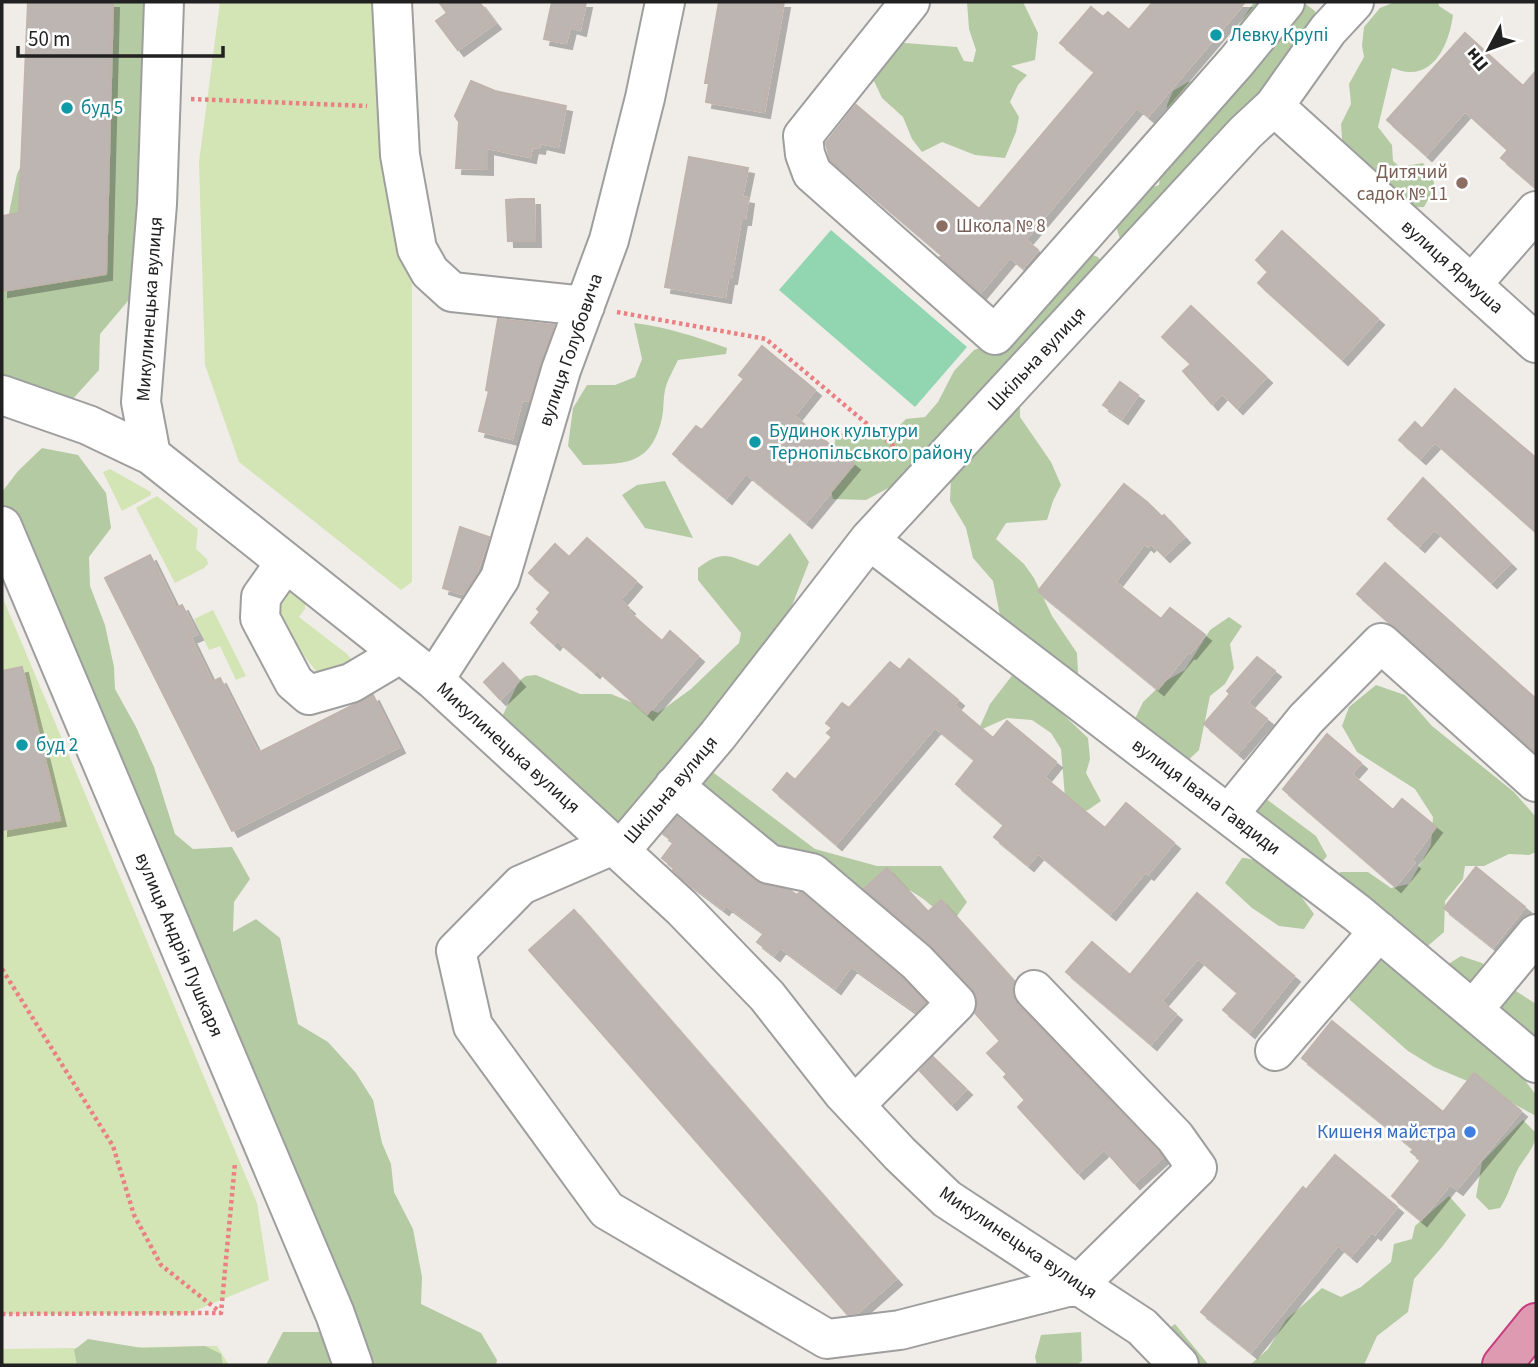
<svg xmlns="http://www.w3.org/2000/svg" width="1538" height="1367" font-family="'Source Sans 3',sans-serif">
<defs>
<filter id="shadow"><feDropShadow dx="6" dy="6" stdDeviation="0" flood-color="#0004"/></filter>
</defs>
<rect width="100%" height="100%" fill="#f0ede9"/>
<path fill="#d3e4b5" d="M 220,2 L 386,2 L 412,274 L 412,582 L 401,590 L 239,462 L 205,365 L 199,162 Z
M 110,469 L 151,492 L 151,495 L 122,511 L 103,472 Z
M 157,496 L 198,529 L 196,549 L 207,559 L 208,564 L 204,568 L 175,583 L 136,508 Z
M 290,591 L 298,592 L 306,600 L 305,609 L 299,617 L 347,654 L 351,659 L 351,667 L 321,677 L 268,611 L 281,593 Z
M 2,596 L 257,1203 L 269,1280 L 187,1314 L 2,1314 Z
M 213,610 L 246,676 L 236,680 L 220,646 L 209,650 L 194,619 Z
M 217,1346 L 229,1365 L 2,1365 L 2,1349 Z"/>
<path fill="#b4caa3" d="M 53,2 L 145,2 L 148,31 L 133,295 L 100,334 L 99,370 L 61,412 L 2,387 L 2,225 L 7,223 L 17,174 L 37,133 Z
M 967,2 L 1023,2 L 1038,33 L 1035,60 L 1011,66 L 1027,75 L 1018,85 L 1010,102 L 1019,117 L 1016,132 L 1005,158 L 975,155 L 942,142 L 922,152 L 912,139 L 903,117 L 882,98 L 873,79 L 892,42 L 957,47 L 964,61 L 973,62 L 976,50 L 969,29 Z
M 1254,2 L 1303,2 L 1315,11 L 1317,37 L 1146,228 L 1120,239 L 1113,217 L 1134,193 L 1159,185 L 1167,121 L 1167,105 L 1173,91 L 1188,82 L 1204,78 L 1212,58 L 1230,38 Z
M 1395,2 L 1438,2 L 1439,6 L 1453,15 C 1450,38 1438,74 1408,72 C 1403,72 1397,69 1392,68 L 1378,127 L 1392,145 L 1393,161 L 1400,167 L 1423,163 C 1439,184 1436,185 1424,207 L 1403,208 L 1343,153 L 1341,124 L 1351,104 L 1349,84 L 1364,57 L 1362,46 L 1364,27 L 1380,8 Z
M 1084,252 L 1098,257 L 1101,261 L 1020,390 L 1020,417 L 1051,462 L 1061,485 L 1053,501 L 1047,520 L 1006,523 L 996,539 L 1024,564 L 1034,578 L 1052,616 L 1077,653 L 1078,674 L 1060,678 L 1001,620 L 993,581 L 973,558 L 966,528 L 950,501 L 951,478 L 894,485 L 866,500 L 833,499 L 826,469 L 837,435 L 856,430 L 875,436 L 889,436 L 906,419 L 925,417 L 938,402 L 954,371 L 974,350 L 1002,340 Z
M 634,323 C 667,327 697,337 727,348 L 726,354 L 678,360 C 674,369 667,380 665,390 C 663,399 664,409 662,418 C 651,465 627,464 583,465 L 568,446 L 573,408 L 587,385 L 615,385 L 635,377 L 642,359 Z
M 42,448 L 78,455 L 106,493 L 111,528 L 89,557 L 90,586 L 105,625 L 114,667 L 115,689 L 136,727 L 154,767 L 175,834 L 193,849 L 232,847 L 250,879 L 234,902 L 233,932 L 256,919 L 280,938 L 298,1024 L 328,1042 L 356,1073 L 373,1100 L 382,1143 L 391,1164 L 394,1192 L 413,1229 L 422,1277 L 421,1304 L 481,1333 L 497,1360 L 496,1365 L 370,1365 L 370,1352 L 348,1310 L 2,510 L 2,492 L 18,471 Z
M 665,481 L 693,538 L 645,528 L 622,495 L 637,485 Z
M 790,533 L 809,562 L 772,657 L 626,832 L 499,723 L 519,681 L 526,676 L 536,675 L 580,694 L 611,694 L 658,713 L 691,689 L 739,643 L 741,633 L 698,580 L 698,568 C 724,548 729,557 758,566 Z
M 1229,617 L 1242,626 L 1230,644 L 1234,668 L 1225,684 L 1210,696 L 1199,750 L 1182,766 L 1133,723 L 1143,702 L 1164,682 L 1185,670 L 1210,630 Z
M 1014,673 L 1033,686 L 1088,738 L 1090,759 L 1086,773 L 1101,801 L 1088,810 L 1071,816 L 1065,797 L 1061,749 L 1051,733 L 1032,720 L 1007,718 L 978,731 L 990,704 Z
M 1376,685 L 1405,695 L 1432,726 L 1514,792 L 1536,817 L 1536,852 L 1529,855 L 1509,854 L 1484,866 L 1465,866 L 1463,879 L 1445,901 L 1444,932 L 1429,945 L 1406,945 L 1341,893 L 1340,872 L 1368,872 L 1391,888 L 1409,884 L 1431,845 L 1433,817 L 1415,789 L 1357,752 L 1342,726 L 1349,707 Z
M 706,767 L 815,849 L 877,866 L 941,866 L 967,902 L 952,923 C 935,910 909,881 885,885 C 867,889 860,897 841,896 L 682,777 Z
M 1237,783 L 1265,798 L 1316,836 L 1327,856 L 1317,868 L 1262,837 Z
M 1242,858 C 1273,859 1298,891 1314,914 L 1304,929 L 1279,926 L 1252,908 L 1225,883 Z
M 1368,950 L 1387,959 L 1515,1067 L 1536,1095 L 1536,1116 L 1484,1088 L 1434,1067 L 1408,1051 L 1350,1000 L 1345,972 Z
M 1461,956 L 1482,963 L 1508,986 L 1536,1004 L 1536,1082 L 1442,968 Z
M 1523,1120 L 1536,1133 C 1536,1146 1526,1156 1519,1167 C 1512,1180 1509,1195 1500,1208 L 1489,1210 L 1476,1197 L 1482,1162 Z
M 1449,1196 L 1466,1215 L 1442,1247 L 1414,1279 L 1408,1312 L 1377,1336 L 1364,1365 L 1250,1365 L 1268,1349 L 1286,1320 L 1322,1288 L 1341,1297 L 1361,1287 L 1391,1262 L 1394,1244 L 1412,1239 L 1415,1226 Z
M 1175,1324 L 1208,1364 L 1210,1365 L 1174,1365 L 1165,1331 Z
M 283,1332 L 319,1332 L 337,1353 L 338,1365 L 266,1365 Z
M 1081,1332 L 1082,1361 L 1077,1365 L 1037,1365 L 1035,1357 L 1041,1335 Z
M 88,1339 L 142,1348 L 205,1346 L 221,1354 L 223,1365 L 77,1365 L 74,1350 Z"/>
<path fill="#91d5b1" d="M 831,230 L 967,347 L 915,407 L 779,290 Z"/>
<path fill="#bdb5b2" stroke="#c0b3ad" stroke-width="2" filter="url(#shadow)" d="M 28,2 L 113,2 L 106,274 L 2,291 L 2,216 L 19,213 Z
M 439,2 L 479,2 L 495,23 L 458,50 L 436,21 L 447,13 Z
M 552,2 L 586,2 L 580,30 L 570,27 L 566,43 L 544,39 Z
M 719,2 L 784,2 L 764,112 L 706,102 L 709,83 L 705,83 Z
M 1153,2 L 1245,2 L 1148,116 L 1137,107 L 1025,240 L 1038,250 L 1023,268 L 1010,257 L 980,293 L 940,257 L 942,255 L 830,160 L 826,143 L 856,105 L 979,209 L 1095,72 L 1060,43 L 1091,7 L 1103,17 L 1108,12 L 1129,30 Z
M 1465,33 L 1523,86 L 1536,71 L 1536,188 L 1501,158 L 1508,150 L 1465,111 L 1426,155 L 1387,120 Z
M 471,81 L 495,91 L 566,106 L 558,147 L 540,143 L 539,148 L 532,147 L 530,157 L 487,148 L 487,169 L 456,168 L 459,122 L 455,116 Z
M 689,157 L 748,168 L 742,197 L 748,198 L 745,219 L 741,219 L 731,278 L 728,278 L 725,297 L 665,287 Z
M 519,199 L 534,199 L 535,241 L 508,241 L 506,200 Z
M 1282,231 L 1378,319 L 1342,359 L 1258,283 L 1268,272 L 1256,260 Z
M 1191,306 L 1266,377 L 1237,408 L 1222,393 L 1212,404 L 1183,371 L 1191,364 L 1162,337 Z
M 498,319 L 554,325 L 529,401 L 522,400 L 512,439 L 479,431 L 489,391 L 486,390 Z
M 762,346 L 815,390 L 794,416 L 854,464 L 806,522 L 746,473 L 726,498 L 673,454 L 696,426 L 702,430 L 744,379 L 739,375 Z
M 1120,382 L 1138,395 L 1122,418 L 1103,405 Z
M 1455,389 L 1536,458 L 1536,532 L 1435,442 L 1420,458 L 1399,440 L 1415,422 L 1422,429 Z
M 1423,478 L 1510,563 L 1491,582 L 1434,529 L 1419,546 L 1388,519 Z
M 1124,484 L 1147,502 L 1162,517 L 1164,515 L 1184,537 L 1164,556 L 1151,543 L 1148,546 L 1145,543 L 1115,582 L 1161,619 L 1170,608 L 1205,635 L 1190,653 L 1188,652 L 1158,689 L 1038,591 Z
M 460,527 L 489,537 L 475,577 L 463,594 L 443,588 Z
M 587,538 L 636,581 L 620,600 L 629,608 L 627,610 L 662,641 L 670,631 L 698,656 L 647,714 L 596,669 L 594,672 L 557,640 L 554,644 L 531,623 L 540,612 L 537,609 L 551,592 L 529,573 L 555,544 L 569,557 Z
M 150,555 L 176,608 L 182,605 L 197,634 L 190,637 L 212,682 L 220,678 L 258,753 L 373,695 L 399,747 L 232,831 L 105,578 Z
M 1385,563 L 1536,699 L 1536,753 L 1357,594 Z
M 1257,657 L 1275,671 L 1247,703 L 1267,719 L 1238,753 L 1204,724 L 1230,694 L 1227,691 Z
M 909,659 L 958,700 L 954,705 L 993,738 L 1007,721 L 1056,762 L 1044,777 L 1105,828 L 1126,803 L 1174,843 L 1148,874 L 1145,872 L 1110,914 L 1038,853 L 1028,865 L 994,837 L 1004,825 L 956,784 L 975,760 L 935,727 L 836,844 L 773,790 L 787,773 L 795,780 L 832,737 L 827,733 L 832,728 L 826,723 L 842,703 L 849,708 L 890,662 L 900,670 Z
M 503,663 L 519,681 L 500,699 L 484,682 Z
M 22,667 L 60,820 L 2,830 L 2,671 Z
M 1327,734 L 1361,763 L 1351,774 L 1393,810 L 1402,799 L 1436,827 L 1411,860 L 1414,863 L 1395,886 L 1283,789 Z
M 677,817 L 756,881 L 791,891 L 797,895 L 799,893 L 802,893 L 902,978 L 926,1003 L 916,1012 L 851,966 L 835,988 L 780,947 L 774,955 L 757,942 L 764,933 L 726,905 L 723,909 L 683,879 L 673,870 L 674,868 L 662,858 L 674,842 L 663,834 Z
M 1476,867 L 1525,907 L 1493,947 L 1444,908 Z
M 887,868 L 928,912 L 941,900 L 1014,981 L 1013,995 L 1018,1005 L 1158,1151 L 1163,1157 L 1134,1183 L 1104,1149 L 1078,1173 L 1018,1107 L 1025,1100 L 1004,1077 L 1007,1074 L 987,1053 L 1000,1041 L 975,1013 L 977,998 L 972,988 L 931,945 L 864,889 Z
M 1197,893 L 1294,976 L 1249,1032 L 1223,1010 L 1238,993 L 1198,958 L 1161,1001 L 1176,1014 L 1151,1044 L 1066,972 L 1092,942 L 1130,975 Z
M 574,910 L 896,1279 L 857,1313 L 847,1314 L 529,950 Z
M 1332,1021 L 1443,1112 L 1474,1073 L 1521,1111 L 1457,1189 L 1450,1184 L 1421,1220 L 1392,1196 L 1421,1160 L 1411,1152 L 1414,1149 L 1302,1058 Z
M 933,1057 L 966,1089 L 951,1104 L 920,1071 Z
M 1335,1155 L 1397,1207 L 1375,1234 L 1372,1231 L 1351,1256 L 1338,1245 L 1251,1352 L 1201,1312 L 1303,1187 L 1306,1190 Z"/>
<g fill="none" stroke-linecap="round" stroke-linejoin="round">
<defs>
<path id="minor" d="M 164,2 L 157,204 L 141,402 L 151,455 L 434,680 L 682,908 L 767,996 L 843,1093 L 900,1154 L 947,1199 L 1142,1327 L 1179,1365
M 392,2 L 400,155 L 417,249 L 430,272 L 452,292 L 585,306
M 910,2 L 803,136 L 805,154 L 812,173 L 995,335 L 1236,62 L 1285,2
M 1274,106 L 1536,343
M 1472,284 L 1536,211
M 2,395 L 88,425 L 151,455
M 2,526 L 335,1314 L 353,1365
M 869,540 L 1357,913 L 1536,1063
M 285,563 L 261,597 L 260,618 L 294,682 L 309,695 L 351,683 L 400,654
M 434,680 L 500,578 L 561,370 L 609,240 L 645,98 L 665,2
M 674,786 L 769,864 L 812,873 L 917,962 L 956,1003 L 855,1105
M 1229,814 L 1306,719 L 1381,643 L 1536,782
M 613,845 L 521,885 L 456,951 L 473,1026 L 607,1210 L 827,1339 L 900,1330 L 1079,1284 L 1197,1168 L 1175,1137 L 1034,990
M 620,851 L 718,735 L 869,540 L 1245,133 L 1274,106 L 1328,30 L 1354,2
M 1473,1010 L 1536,934
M 1275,1051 L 1379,931"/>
<path id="highway" d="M 1502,1365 L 1536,1323"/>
</defs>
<use href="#minor" stroke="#9e9e9e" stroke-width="42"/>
<use href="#highway" stroke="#c73d80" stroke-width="42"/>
<path stroke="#ea8084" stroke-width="4.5" stroke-dasharray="3.5 3.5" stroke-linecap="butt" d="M 191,99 L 367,106
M 617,312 L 766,339 L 903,454
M 2,969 L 113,1146 L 134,1215 L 161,1265 L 220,1312
M 2,1314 L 221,1313 L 235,1163"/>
<use href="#minor" stroke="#fff" stroke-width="38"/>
<use href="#highway" stroke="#de9ab1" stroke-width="38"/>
</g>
<g fill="#0f9aa8" stroke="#fff" stroke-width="2.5">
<circle cx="1216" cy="35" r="7"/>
<circle cx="67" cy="108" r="7"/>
<circle cx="755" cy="442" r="7"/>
<circle cx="22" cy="745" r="7"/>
</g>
<g fill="#8d6e63" stroke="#fff" stroke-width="2.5">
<circle cx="1462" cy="183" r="7"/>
<circle cx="942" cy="226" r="7"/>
</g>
<circle fill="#3f7fe0" stroke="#fff" stroke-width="2.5" cx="1470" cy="1132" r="7"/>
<g text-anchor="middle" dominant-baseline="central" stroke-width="5" stroke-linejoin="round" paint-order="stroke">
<g font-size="19" fill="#0d838f" stroke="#fff" text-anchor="start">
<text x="1230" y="35">Левку Крупі</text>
<text x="81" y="108">буд 5</text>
<text x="769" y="431">Будинок культури<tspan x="769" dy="22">Тернопільського району</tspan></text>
<text x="36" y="745">буд 2</text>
</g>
<g font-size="19" fill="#785e54" stroke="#fff" text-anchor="end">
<text x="1448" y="172">Дитячий<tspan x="1448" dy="22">садок № 11</tspan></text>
<text x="956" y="226" text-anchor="start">Школа № 8</text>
</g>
<g font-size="19" fill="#212121" stroke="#fff">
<text transform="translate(1452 267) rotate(42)">вулиця Ярмуша</text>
<text transform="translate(150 309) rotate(-86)">Микулинецька вулиця</text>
<text transform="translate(571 350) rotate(-71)">вулиця Голубовича</text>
<text transform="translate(1037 359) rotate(-47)">Шкільна вулиця</text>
<text transform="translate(508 748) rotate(42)">Микулинецька вулиця</text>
<text transform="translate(671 790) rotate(-50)">Шкільна вулиця</text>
<text transform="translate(1206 797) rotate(37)">вулиця Івана Гавдиди</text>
<text transform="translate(179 945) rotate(67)">вулиця Андрія Пушкаря</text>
<text transform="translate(1018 1243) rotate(34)">Микулинецька вулиця</text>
</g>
<g font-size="19" fill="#366cbe" stroke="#fff" text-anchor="end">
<text x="1456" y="1132">Кишеня майстра</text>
</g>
</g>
<rect width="1538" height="1367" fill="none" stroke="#212121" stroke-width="7"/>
<g transform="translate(1489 49) rotate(229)" stroke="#ffffff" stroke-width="5" paint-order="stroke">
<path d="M0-5L12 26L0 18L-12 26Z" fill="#212121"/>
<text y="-10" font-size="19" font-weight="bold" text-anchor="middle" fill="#212121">Пн</text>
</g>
<path d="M18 46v10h205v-10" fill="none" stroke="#212121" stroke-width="3.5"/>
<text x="28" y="46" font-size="21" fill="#212121" stroke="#ffffff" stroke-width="5" paint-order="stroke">50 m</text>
</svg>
